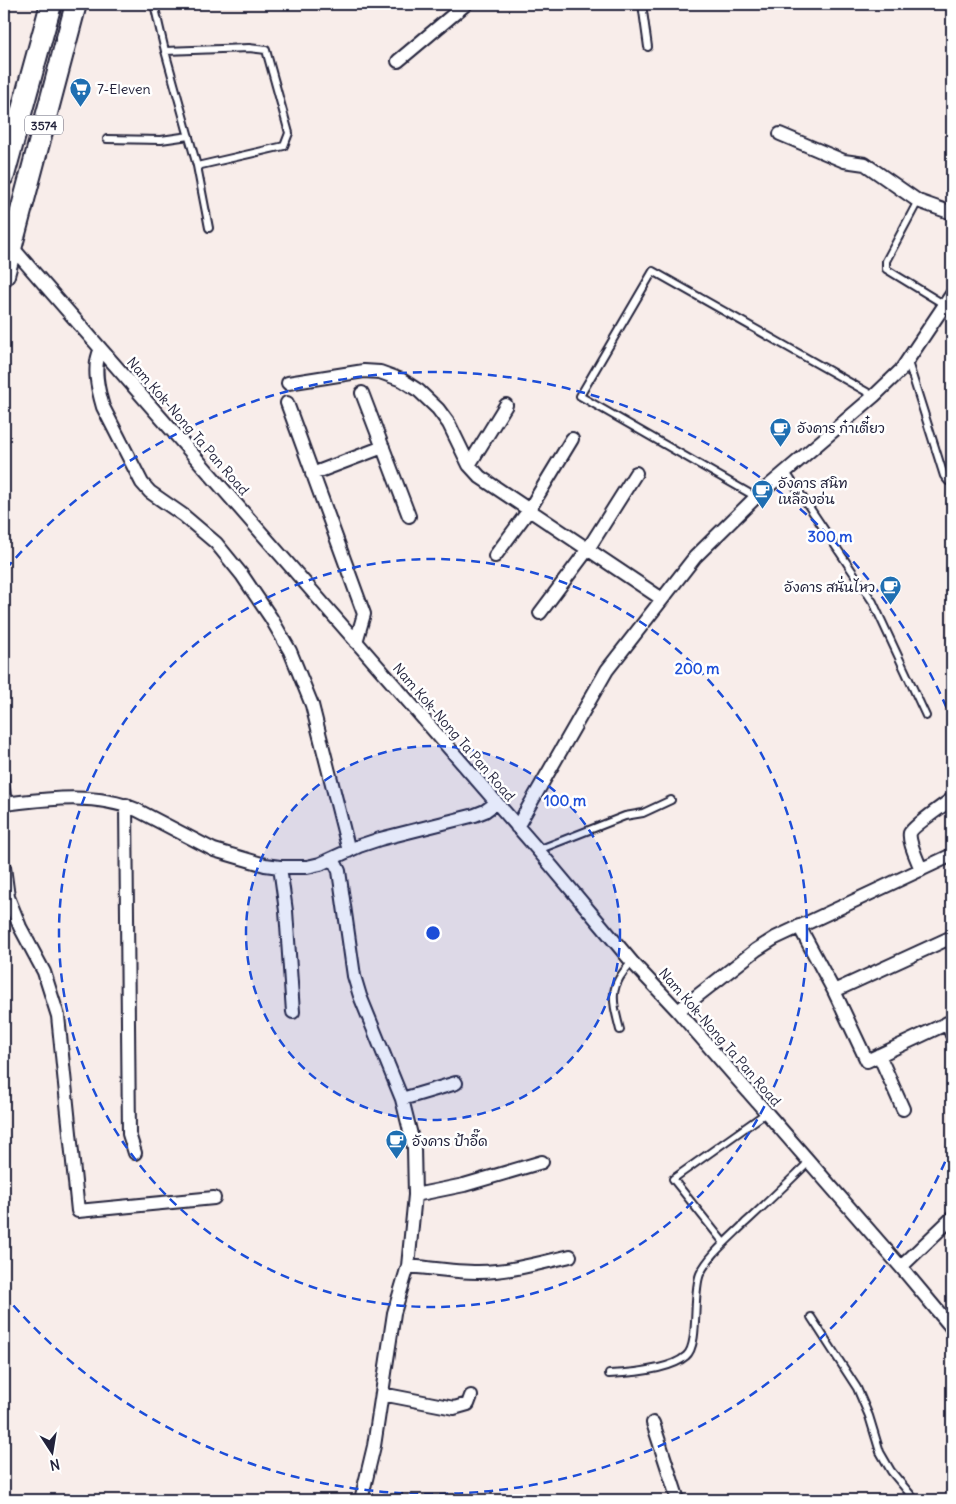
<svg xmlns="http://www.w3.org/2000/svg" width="956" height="1504" font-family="Delius,'Playpen Sans Thai',sans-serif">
<rect width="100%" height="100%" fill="#f8edea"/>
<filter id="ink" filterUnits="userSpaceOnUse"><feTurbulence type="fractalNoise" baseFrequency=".02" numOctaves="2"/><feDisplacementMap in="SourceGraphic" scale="10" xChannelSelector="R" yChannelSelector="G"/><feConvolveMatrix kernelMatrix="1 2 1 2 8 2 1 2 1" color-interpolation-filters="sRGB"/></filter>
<g filter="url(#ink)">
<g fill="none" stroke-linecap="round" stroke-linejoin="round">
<defs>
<path id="lane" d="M 154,4 L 165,51 L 197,166 L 284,146 L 289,133 L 266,50 L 249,48 L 165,51
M 642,4 L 648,47
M 107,139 L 161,140 L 189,136
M 197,166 L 209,228
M 918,201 L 886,261 L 886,269 L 945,305
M 908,362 L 944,476 L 948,481 L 952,483
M 785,471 L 873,602 L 926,716
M 756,497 L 580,396 L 653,271 L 874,396
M 4,772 L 8,804
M 538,850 L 625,816 L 643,813 L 671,800
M 620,1030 C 612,998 608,987 632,962
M 724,1243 L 673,1179 L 766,1113
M 811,1317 L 857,1388 L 869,1416 L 880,1452 L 891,1471 L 915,1500
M 609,1374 C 630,1373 670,1370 686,1356 C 700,1345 692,1293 700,1274 C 708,1256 731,1237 745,1223 C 767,1203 788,1182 809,1162"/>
<path id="street" d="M 398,61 L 466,4
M 780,134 L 844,161 L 865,164 L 918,201 L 952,213
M 11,246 L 538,850 L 632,962 L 678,1011 L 901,1267 L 952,1328
M 101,349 C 92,366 98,390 103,407 L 142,483 L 150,492 L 183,515 L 216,543 L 242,575 L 271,618 L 290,651 L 312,705 L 349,851
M 288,383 L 364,371 L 380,372 L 402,380 L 419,391 L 438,409 L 449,424 L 469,465 L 480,477 L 662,599
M 362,393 L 409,516
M 287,403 L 364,614 L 356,642
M 469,465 L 506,405
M 312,474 L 383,447
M 495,556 L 529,510 L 572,439
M 540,613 L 588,549 L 636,473
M 4,804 C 47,799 96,792 137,810 L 214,850 L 265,865 L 280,867 L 307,867 L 320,864 L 359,846 L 380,839 L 475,815 L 485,811 L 496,803
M 126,805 L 129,1134 L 135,1153
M 517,827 L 607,670 L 695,557 L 756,497 L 874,396 L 901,370 L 952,294
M 333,859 L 339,871 L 354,976 L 360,996 L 402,1099 L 414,1147 L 415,1195 L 408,1266 L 394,1313 L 374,1446 L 361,1500
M 4,867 L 8,897 L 20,927 L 44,972 L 58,1016 L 78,1211 L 214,1198
M 280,867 L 286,911 L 293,1012
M 921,870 C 918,861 908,841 910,833 C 912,827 945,804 952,799
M 799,926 L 834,991 L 867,1061 L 952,1021
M 834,991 L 952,937
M 678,1011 L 756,950 L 775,938 L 952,855
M 947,1023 L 952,1035
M 879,1055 L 903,1109
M 402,1099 L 456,1083
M 415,1195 L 464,1185 L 542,1162
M 408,1266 C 431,1268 454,1272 478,1272 C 509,1272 540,1263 570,1256
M 901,1267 L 952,1218
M 382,1394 L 454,1408 L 468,1404 L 471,1396
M 653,1423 L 678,1500"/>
<path id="primary" d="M 4,175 L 51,4
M 4,275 L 76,4"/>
</defs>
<use href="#lane" stroke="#22223b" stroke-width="10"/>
<use href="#street" stroke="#22223b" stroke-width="16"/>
<use href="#primary" stroke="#22223b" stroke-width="24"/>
<use href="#lane" stroke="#fff" stroke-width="6"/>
<use href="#street" stroke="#fff" stroke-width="12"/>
<use href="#primary" stroke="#fff" stroke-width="20"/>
</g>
</g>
<circle cx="433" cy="933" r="187" fill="#1d4ed8" fill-opacity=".12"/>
<g fill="none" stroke="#1d4ed8" stroke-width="2.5" stroke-dasharray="9 6">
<circle cx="433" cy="933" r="187"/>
<circle cx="433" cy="933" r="374"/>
<path d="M951 1148A561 561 0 0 1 6 1297M6 569A561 561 0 0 1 951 718"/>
</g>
<defs>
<symbol id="supermarket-pin" viewBox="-11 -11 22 30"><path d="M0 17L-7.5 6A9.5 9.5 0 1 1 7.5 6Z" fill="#1f6fb2" stroke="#fff"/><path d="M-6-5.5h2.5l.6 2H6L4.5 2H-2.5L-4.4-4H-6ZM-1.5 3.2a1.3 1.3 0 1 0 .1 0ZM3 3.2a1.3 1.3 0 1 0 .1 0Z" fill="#fff"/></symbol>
<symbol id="cafe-pin" viewBox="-11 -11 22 30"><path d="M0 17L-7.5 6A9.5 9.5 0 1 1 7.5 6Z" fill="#1f6fb2" stroke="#fff"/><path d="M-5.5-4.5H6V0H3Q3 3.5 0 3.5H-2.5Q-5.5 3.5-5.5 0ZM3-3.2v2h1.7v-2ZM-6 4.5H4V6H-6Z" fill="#fff"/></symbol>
</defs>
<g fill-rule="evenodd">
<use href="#supermarket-pin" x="68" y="76" width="25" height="34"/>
<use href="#cafe-pin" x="768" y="416" width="25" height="34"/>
<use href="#cafe-pin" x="750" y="478" width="25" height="34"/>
<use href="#cafe-pin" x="878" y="574" width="25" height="34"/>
<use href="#cafe-pin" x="384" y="1128" width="25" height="34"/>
</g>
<g text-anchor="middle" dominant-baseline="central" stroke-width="5" stroke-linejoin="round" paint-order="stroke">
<rect fill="#fff" stroke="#646476" stroke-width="1" x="25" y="115.5" width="38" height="19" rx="4"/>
<g font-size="12" font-weight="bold" fill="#22223b">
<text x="44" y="125">3574</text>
</g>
<g font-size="14" fill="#22223b" stroke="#fff" text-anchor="start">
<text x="97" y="89">7-Eleven</text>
<text x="797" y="428">อังคาร ก๋าเตี๋ยว</text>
<text x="778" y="483">อังคาร สนิท<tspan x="778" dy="16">เหลืองอ่น</tspan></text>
<text x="875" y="587" text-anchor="end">อังคาร สนั่นไหว</text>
<text x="412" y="1141">อังคาร ป้าอี๊ด</text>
</g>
<g font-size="14" fill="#22223b" stroke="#fff">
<text transform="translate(188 426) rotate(49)">Nam Kok-Nong Ta Pan Road</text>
<text transform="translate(454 732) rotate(49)">Nam Kok-Nong Ta Pan Road</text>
<text transform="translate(720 1037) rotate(49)">Nam Kok-Nong Ta Pan Road</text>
</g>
</g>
<circle cx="433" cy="933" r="8" fill="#1d4ed8" stroke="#fff" stroke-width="2.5"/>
<g font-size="15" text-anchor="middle" font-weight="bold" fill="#1d4ed8" stroke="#fff" stroke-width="5" stroke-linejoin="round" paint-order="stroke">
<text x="830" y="542">300 m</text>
<text x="697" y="674">200 m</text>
<text x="565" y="806">100 m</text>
</g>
<rect width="956" height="1504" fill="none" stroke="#fff" stroke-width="20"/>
<rect x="10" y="10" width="936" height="1484" fill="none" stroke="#22223b" stroke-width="2" filter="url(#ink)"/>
<g transform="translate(52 1452) rotate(168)" stroke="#ffffff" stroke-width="4" paint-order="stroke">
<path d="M0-4L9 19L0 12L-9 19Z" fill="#22223b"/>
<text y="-8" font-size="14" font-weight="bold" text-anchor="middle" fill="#22223b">N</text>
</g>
</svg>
